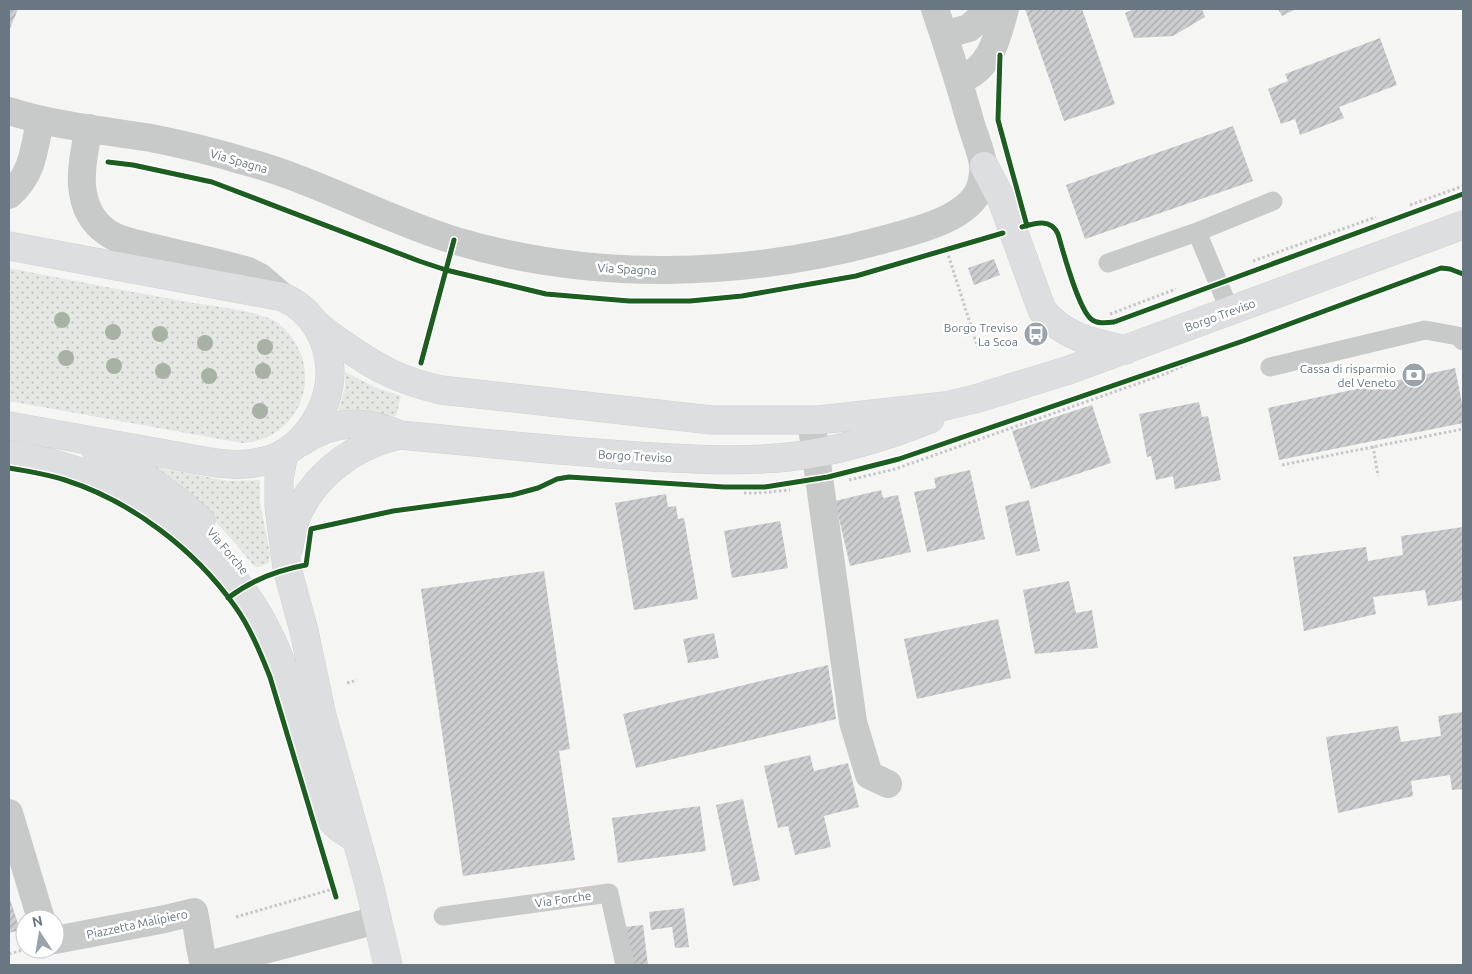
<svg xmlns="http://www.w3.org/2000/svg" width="1472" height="974" font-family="Ubuntu,sans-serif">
<defs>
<pattern id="grass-dots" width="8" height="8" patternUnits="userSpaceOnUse" patternTransform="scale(1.25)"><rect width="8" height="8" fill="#e4e7e2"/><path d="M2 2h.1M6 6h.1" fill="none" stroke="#bdc0bd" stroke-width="1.8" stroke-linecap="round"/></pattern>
<pattern id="building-hatch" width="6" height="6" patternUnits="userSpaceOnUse" patternTransform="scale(1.25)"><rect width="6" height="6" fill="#cccdce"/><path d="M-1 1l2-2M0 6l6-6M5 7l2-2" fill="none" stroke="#a9abad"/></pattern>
</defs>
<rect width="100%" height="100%" fill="#f5f5f4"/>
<path fill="url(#grass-dots)" d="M 9,268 C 68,280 128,291 188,302 C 211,306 253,310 273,320 C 282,325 291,335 296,344 C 321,387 292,441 242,443 L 9,401 Z
M 345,372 L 377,388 L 401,396 L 396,416 L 338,412 L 345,388 Z
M 150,466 L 228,481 L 260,480 L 260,502 L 270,554 L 269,563 L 258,567 L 254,566 L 235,543 L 210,516 Z"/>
<path fill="url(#building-hatch)" d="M 9,9 L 18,9 L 9,31 Z
M 1025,9 L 1082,9 L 1115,104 L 1064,121 Z
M 1134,9 L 1202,9 L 1205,17 L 1173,36 L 1134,38 L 1125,13 Z
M 1278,9 L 1296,9 L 1282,16 Z
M 1380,38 L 1397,85 L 1339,107 L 1344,118 L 1300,135 L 1295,119 L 1281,124 L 1268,89 L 1288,81 L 1285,74 Z
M 1233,126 L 1253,181 L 1085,239 L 1066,185 Z
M 994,259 L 1000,275 L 974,285 L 968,268 Z
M 1455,368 L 1463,408 L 1463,423 L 1279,460 L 1268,408 Z
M 1199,402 L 1202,417 L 1208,416 L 1221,480 L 1175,489 L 1173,476 L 1156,480 L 1151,456 L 1147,457 L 1139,414 Z
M 1092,405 L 1111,463 L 1031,489 L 1012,431 Z
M 970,470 L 985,539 L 927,552 L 914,492 L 936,488 L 934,478 Z
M 881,490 L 883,498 L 898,495 L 911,552 L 850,566 L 835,501 Z
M 666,494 L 668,507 L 676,506 L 678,519 L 684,518 L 698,599 L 634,610 L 615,503 Z
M 1029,500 L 1040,551 L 1016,556 L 1005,506 Z
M 780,521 L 788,568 L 732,578 L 724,531 Z
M 1463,527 L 1463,600 L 1428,606 L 1425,590 L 1373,597 L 1376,614 L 1304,631 L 1293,557 L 1366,547 L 1368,561 L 1403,555 L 1401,536 Z
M 544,571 L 570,749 L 559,751 L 575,860 L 463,876 L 421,589 Z
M 1069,581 L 1076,613 L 1092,610 L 1098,648 L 1035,654 L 1023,590 Z
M 998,619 L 1011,678 L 917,699 L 904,639 Z
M 714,633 L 719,658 L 688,663 L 683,639 Z
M 828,665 L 836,719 L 636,768 L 623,714 Z
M 1463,712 L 1463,789 L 1452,790 L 1450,775 L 1411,781 L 1413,796 L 1338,813 L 1326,737 L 1398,726 L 1401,742 L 1441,736 L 1438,716 Z
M 810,755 L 814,771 L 848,763 L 859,807 L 824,816 L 831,847 L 795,855 L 788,826 L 778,828 L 764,766 Z
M 743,799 L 760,880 L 733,886 L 716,805 Z
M 700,806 L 706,851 L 618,863 L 612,818 Z
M 9,896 L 20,930 L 9,933 Z
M 684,908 L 689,947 L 675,948 L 672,927 L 651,930 L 649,912 Z
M 643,925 L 648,965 L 628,965 L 624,927 Z"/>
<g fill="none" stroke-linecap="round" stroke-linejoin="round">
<defs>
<path id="secondary" d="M 984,166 L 1002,200 L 1042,310 C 1063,337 1094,343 1126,350
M 9,246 L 283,297 C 312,310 328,337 330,369 C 331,410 302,454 260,462 C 230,469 196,459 166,454 C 113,445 61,435 9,426
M 316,324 C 325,332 335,339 345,346 C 378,369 401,381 441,390 L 712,420 L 818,420 L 945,406 L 975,399 L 1069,370 L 1463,225
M 301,442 C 333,420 365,419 400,435 C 484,443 568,452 652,457 C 697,459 743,462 788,457 C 836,452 885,437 930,419
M 95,448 C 134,468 169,493 201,521
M 284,453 L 279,479 L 279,507 L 287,568 L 304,631 L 322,716 L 368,880 L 388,965
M 9,455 C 27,457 46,462 64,467 C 169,498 252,573 286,677 C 295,706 303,736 311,765 C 316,782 321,802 330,818 C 336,827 348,833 357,839
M 289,547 C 295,489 345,447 400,435"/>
</defs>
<use href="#secondary" stroke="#d1d2d2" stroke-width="29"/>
<path stroke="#c6c7c8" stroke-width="3" stroke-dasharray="2.5 2.5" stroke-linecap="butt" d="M 1410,205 L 1463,186
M 947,251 L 978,348
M 1253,261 L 1376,217
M 1110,314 L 1176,289
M 1463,423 L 1463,426
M 1373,446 L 1378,476
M 1282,465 L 1463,429
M 849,480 L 895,469 L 1165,374 L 1208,354
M 744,493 L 757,493 L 790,490
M 347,683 L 357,680
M 236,917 L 333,889
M 9,954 L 26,949"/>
<path stroke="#c8caca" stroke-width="19" d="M 1197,232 L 1230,311
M 1108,263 L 1197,232 L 1273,201
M 1270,367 L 1425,330 L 1458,336 L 1463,341
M 443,916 L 609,893 L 625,965"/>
<path stroke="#c8caca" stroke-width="28" d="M 944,35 L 969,28 L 990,9
M 959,80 C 991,69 997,38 1005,9
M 9,111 C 55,126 103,130 151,138 C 182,144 214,152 244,161 C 316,180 382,218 453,240 C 592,282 742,278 882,240 C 911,232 968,220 980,188 C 982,181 984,172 983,164 C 981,151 975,137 971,124 C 960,85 948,47 935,9
M 89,128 C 81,164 72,209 108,233 C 121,242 140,244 155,248 C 186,256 217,262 248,271 L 260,277 L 283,297
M 9,195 C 33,174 34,150 40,120
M 811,420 L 853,722 L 869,775 L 888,784
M 9,813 L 41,919
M 55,940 L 165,919 L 194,912 C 198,930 199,947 204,965
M 208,965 L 377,920"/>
<use href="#secondary" stroke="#dddedf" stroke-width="28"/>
<defs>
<path id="cycleway" d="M 1000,55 L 998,120 L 1027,226
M 108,162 L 133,165 L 212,182 L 419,261 L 446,270 L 546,294 L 629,301 L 690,301 L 742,296 L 856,276 L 1003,233
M 1022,227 C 1035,223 1051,218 1058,234 C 1063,251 1078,308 1091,319 C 1097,324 1106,323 1114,322 L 1463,194
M 421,363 L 454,240
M 9,468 C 28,471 46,474 65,480 C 131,501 194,549 234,605 C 250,627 260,652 270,677 L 336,897
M 228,598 C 252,580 277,570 306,565 L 311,529 L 320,527 L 393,511 L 512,495 L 538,488 L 557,479 L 569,477 L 724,487 L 765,487 L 828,477 L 899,459 L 1243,341 L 1441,268 L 1450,269 L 1463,274"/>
</defs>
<use href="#cycleway" stroke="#fff" stroke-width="8"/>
<use href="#cycleway" stroke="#1b5e20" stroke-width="5"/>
</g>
<g fill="#a9b1a6">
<circle cx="62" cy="320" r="8"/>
<circle cx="113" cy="332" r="8"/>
<circle cx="160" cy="334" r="8"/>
<circle cx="205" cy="343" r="8"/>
<circle cx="265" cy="347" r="8"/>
<circle cx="66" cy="358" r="8"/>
<circle cx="114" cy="366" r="8"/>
<circle cx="163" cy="371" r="8"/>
<circle cx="263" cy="371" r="8"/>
<circle cx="209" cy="376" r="8"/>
<circle cx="260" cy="411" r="8"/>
</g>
<defs>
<symbol id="bus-disc" viewBox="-11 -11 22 22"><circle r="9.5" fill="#99a3a9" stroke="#fff"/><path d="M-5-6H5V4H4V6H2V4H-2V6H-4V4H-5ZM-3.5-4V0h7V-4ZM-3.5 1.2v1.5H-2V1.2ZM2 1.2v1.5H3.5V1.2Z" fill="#fff"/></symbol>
<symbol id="bank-disc" viewBox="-11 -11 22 22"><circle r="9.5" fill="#99a3a9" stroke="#fff"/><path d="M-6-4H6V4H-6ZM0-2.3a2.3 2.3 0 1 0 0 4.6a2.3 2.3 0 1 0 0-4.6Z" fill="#fff"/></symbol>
</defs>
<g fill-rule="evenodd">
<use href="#bus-disc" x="1022" y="320" width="28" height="28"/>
<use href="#bank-disc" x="1400" y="361" width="28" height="28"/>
</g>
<g text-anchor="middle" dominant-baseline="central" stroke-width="5" stroke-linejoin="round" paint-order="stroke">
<g font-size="12" fill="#687781" stroke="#fff">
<text transform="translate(239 161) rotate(16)">Via Spagna</text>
<text transform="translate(627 269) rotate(3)">Via Spagna</text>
<text transform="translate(1220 315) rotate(-20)">Borgo Treviso</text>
<text transform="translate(635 456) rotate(3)">Borgo Treviso</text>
<text transform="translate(228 551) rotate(50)">Via Forche</text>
<text transform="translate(563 899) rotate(-8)">Via Forche</text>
<text transform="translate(137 924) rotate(-12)">Piazzetta Malipiero</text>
</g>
<g font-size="12" fill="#687781" stroke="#fff" text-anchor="end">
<text x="1018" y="327">Borgo Treviso<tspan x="1018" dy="14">La Scoa</tspan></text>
<text x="1396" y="368">Cassa di risparmio<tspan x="1396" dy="14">del Veneto</tspan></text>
</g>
</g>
<rect width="1472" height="974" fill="none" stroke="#687781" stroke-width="20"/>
<g transform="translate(40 934) rotate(348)"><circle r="24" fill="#ffffff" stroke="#c3c9cd"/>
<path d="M0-4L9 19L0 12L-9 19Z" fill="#99a3a9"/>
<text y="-8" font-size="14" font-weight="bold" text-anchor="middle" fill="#687781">N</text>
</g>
</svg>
